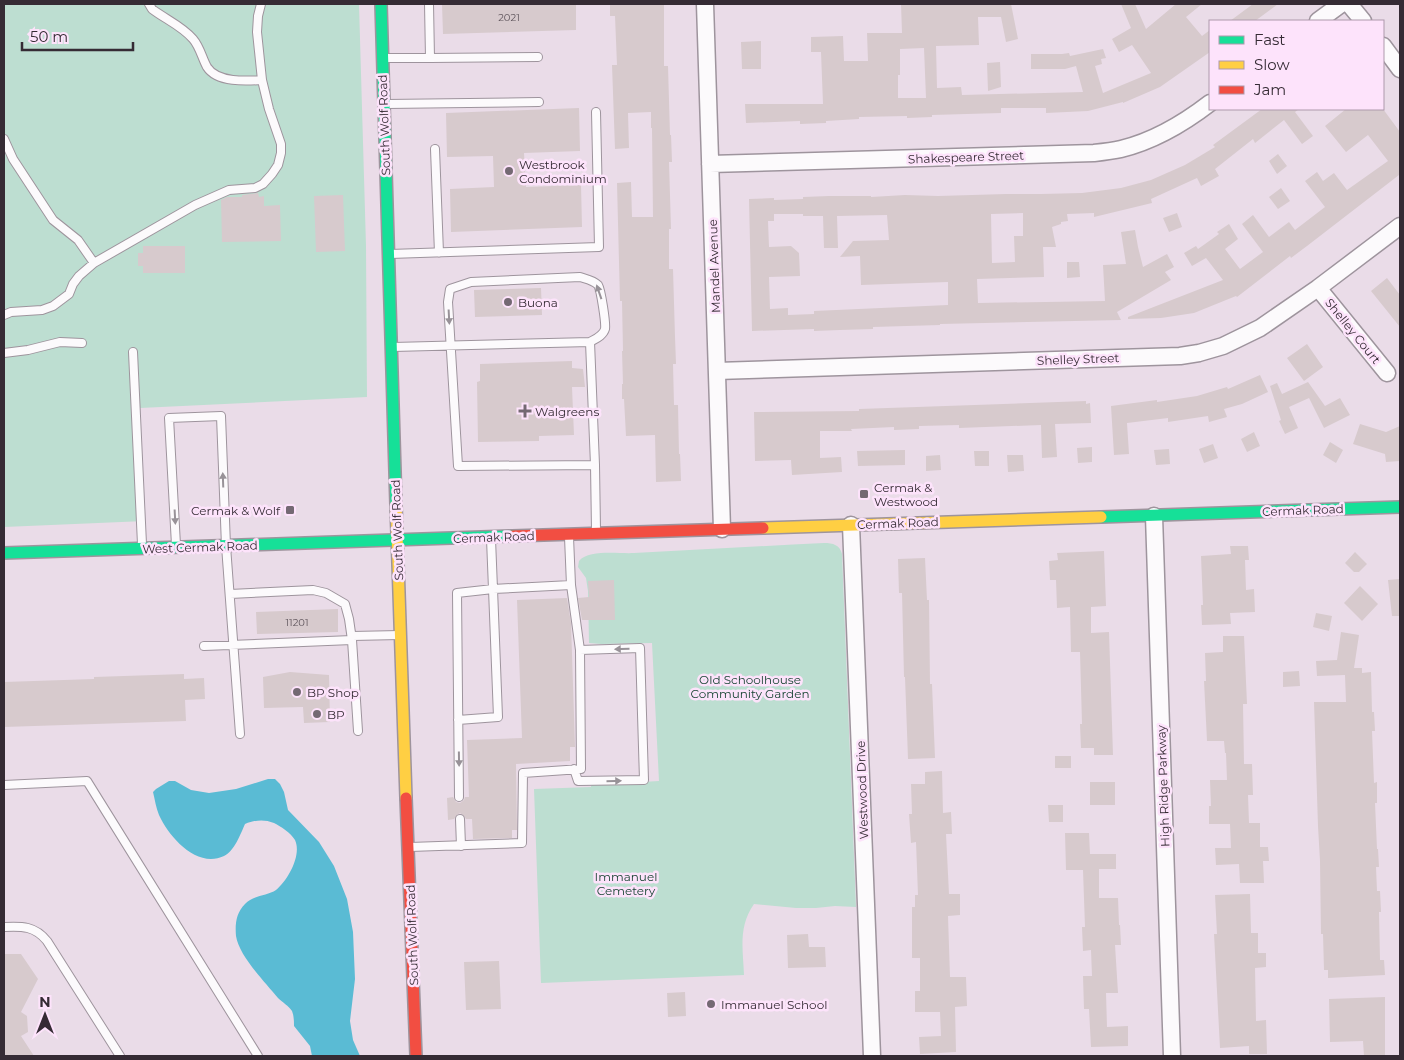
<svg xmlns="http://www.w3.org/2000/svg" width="1404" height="1060" font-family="Montserrat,sans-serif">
<rect width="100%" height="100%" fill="#eadce8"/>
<path fill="#bdded1" d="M 4,4 L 359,4 L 366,246 L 367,397 L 140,408 L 145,521 L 4,527 Z
M 824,543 C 833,543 840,545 842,554 L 856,907 L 835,906 L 816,908 L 796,908 L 754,904 C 738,927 743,949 744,975 L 541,983 L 534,789 L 591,787 L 591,785 L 659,781 L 652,643 L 601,644 L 589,643 L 588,591 L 586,578 L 578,567 L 579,561 C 589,549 619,554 634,553 C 697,550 761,546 824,543 Z"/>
<path fill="#5abbd4" d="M 268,779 L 275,779 L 280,784 L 284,792 L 288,810 L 319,842 L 334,866 L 347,899 L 353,932 L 355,979 L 350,1021 L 353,1040 L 360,1056 L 312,1056 L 310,1046 L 294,1026 C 294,1021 294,1016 292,1011 C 289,1006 282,1002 278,998 C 265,982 239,956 236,936 C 235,924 236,913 245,904 C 253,895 267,896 276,890 C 288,880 302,855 295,840 C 291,833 280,826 274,823 C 264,819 255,820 245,824 C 241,833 234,852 224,856 C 197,869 169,837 159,815 C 156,808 155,800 153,792 L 156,789 L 169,781 L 175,781 L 191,790 L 209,793 L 236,789 Z"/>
<path fill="#d7cacd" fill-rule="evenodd" d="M 442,4 L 576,4 L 576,30 L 443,34 Z
M 610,4 L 664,4 L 664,66 L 668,66 L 670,135 L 671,135 L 672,162 L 669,162 L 671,229 L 669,229 L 669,269 L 673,269 L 675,337 L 676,364 L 673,364 L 674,405 L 678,405 L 679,454 L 680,454 L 681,481 L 656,482 L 655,435 L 626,436 L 624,399 L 622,399 L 622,384 L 623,384 L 622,351 L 623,351 L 622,301 L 620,301 L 617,183 L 631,182 L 632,217 L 653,217 L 652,128 L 651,128 L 651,112 L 628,113 L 629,148 L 615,149 L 612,65 L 617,65 L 615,16 L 610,16 Z
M 901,4 L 1011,4 L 1018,39 L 1006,42 L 1001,17 L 978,17 L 979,45 L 936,46 L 937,88 L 961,87 L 962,95 L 1083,92 L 1076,66 L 1065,69 L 1031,69 L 1031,54 L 1062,54 L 1069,53 L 1070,56 L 1103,49 L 1106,58 L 1101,59 L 1102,64 L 1095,66 L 1103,93 L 1151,73 L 1132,45 L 1119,52 L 1112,39 L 1131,28 L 1121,4 L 1135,4 L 1146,29 L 1176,4 L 1202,4 L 1186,17 L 1202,36 L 1210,30 L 1210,52 L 1160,87 L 1123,103 L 1123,102 L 1088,111 L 1046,113 L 1046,108 L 1001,108 L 1001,113 L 932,115 L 932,117 L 907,118 L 907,116 L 859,117 L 859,119 L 826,121 L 826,123 L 800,124 L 800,121 L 746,123 L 745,104 L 823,104 L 821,52 L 811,52 L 811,37 L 843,36 L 844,61 L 868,61 L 867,33 L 902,33 ZM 924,48 L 926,98 L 898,98 L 898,75 L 900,75 L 900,49 Z
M 1253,4 L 1278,4 L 1255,21 L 1230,21 Z
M 761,41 L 761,69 L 742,69 L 741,42 Z
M 1000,62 L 1001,87 L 988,91 L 987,63 Z
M 579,108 L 580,151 L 524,153 L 526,187 L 581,185 L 582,227 L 451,232 L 450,189 L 494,187 L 493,156 L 447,157 L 446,113 Z
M 1262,109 L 1299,109 L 1295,112 L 1313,136 L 1302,144 L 1284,120 L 1255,143 L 1253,139 L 1215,169 L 1219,176 L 1201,186 L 1197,178 L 1151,199 L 1152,203 L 1094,217 L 1094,213 L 1067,214 L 1068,221 L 1061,222 L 1061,224 L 1052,227 L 1056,247 L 1043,247 L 1044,277 L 977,279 L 978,303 L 1105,301 L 1103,265 L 1126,264 L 1121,232 L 1135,230 L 1138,247 L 1143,267 L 1167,254 L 1174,267 L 1165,272 L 1171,280 L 1117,312 L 1121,320 L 940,324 L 940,325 L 873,327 L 873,329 L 840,330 L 814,331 L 814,329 L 752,331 L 749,199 L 774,198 L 774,200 L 803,199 L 803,197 L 829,196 L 871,196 L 871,197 L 905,195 L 938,196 L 1006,194 L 1041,194 L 1082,193 L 1121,188 L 1151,180 L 1185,165 L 1215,147 L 1213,145 ZM 1023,213 L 1023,236 L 1014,236 L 1015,262 L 992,263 L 991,214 ZM 774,214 L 803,214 L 803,216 L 823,216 L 824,248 L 838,248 L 837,216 L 887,215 L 889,240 L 853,241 L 840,257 L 860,256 L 861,285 L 948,282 L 948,305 L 814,311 L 814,314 L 788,315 L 788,308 L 770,309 L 769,277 L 800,276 L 799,253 L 791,246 L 769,247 L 768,221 L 774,221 Z
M 1346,109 L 1383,109 L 1400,132 L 1400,176 L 1399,175 L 1307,246 L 1291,258 L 1290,256 L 1237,297 L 1236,296 L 1194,313 L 1161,318 L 1128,319 L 1128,317 L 1223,280 L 1206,258 L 1192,266 L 1184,253 L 1196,246 L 1198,249 L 1219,234 L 1217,232 L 1229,224 L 1238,239 L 1225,249 L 1240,269 L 1263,252 L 1242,224 L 1253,215 L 1269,237 L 1289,222 L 1295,230 L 1325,207 L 1305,181 L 1317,172 L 1323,181 L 1334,173 L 1347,190 L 1388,161 L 1368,135 L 1346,152 L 1325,126 Z
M 1278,154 L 1287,166 L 1277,174 L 1269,161 Z
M 1281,188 L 1290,201 L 1278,209 L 1269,197 Z
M 258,193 L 259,197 L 264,196 L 264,206 L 280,205 L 281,241 L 222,242 L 221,200 L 227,197 L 242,197 L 242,195 Z
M 343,195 L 345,251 L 316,252 L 314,196 Z
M 1177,213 L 1182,227 L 1169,232 L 1163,218 Z
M 143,246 L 185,246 L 185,273 L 143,273 L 143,266 L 138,266 L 138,253 L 143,253 Z
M 1067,262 L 1079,262 L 1080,277 L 1067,278 Z
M 1387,278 L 1400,295 L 1400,327 L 1371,291 Z
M 541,288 L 542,315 L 475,317 L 474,290 Z
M 1307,344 L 1323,367 L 1304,381 L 1287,358 Z
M 572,361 L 572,368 L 583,369 L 585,387 L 572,387 L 574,435 L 539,436 L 539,441 L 478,442 L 477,382 L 480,381 L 480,364 Z
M 1260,375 L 1268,392 L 1242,404 L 1224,409 L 1227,417 L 1209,422 L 1208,416 L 1168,422 L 1168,418 L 1127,423 L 1129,454 L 1114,455 L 1111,406 L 1157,400 L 1157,402 L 1197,396 L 1227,387 L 1228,389 Z
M 1308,382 L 1325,406 L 1340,398 L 1350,415 L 1324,428 L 1309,398 L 1289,407 L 1298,428 L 1285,434 L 1279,421 L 1281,420 L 1270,386 L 1277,383 L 1282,394 Z
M 1086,401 L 1086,404 L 1090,403 L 1091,423 L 1055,424 L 1057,457 L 1042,458 L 1041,425 L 959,428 L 959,425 L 919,426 L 919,429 L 894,430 L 894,427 L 851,429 L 852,431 L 820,431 L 820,458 L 841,457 L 842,472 L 792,475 L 791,460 L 755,461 L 754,412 L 859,411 L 859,409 Z
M 1360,424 L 1386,432 L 1400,426 L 1400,461 L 1386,462 L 1385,454 L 1353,444 Z
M 1254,432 L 1260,446 L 1247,452 L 1241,439 Z
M 1330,442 L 1343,450 L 1336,463 L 1323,455 Z
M 1213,444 L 1218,458 L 1204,463 L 1199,449 Z
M 1092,447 L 1092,462 L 1078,463 L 1077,448 Z
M 1169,449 L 1170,464 L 1156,465 L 1154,450 Z
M 905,450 L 905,465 L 858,466 L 857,451 Z
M 974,451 L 989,451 L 989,466 L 975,466 Z
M 940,455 L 941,470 L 926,471 L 926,456 Z
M 1007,455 L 1023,455 L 1024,471 L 1008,472 Z
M 1230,546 L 1248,546 L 1249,560 L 1245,560 L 1246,590 L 1254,589 L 1255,612 L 1230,613 L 1231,624 L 1202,625 L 1201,605 L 1203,605 L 1201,556 L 1231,554 Z
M 1104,551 L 1106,606 L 1091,607 L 1091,633 L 1109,632 L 1113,755 L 1094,755 L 1094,748 L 1081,748 L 1080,724 L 1082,724 L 1080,652 L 1071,652 L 1070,607 L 1057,608 L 1056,580 L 1050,580 L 1049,561 L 1058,560 L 1057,553 Z
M 1355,552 L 1367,564 L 1359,572 L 1354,572 L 1345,563 Z
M 925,558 L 927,600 L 929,600 L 930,684 L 932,684 L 935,758 L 908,759 L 905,677 L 904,677 L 902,593 L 899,593 L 898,559 Z
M 1400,579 L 1400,616 L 1392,616 L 1388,580 Z
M 614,580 L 615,620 L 582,620 L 578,598 L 589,597 L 588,581 Z
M 1360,586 L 1378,604 L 1362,621 L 1344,603 Z
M 567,598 L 571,623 L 575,747 L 570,747 L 570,761 L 516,764 L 517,830 L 512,830 L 512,838 L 473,839 L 472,819 L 466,819 L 464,816 L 460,813 L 457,815 L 454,819 L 448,820 L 447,798 L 453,797 L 456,802 L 460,803 L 464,800 L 465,797 L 469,797 L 467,740 L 522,738 L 517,600 Z
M 338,609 L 338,632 L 257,634 L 256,612 Z
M 1316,613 L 1332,616 L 1329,631 L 1313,627 Z
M 1341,632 L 1359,635 L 1354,668 L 1362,668 L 1362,673 L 1371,672 L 1372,712 L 1374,712 L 1375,731 L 1372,731 L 1374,783 L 1377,782 L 1377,803 L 1375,803 L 1377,849 L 1378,849 L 1379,867 L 1376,867 L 1377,891 L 1380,891 L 1381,912 L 1379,912 L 1380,960 L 1384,960 L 1385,975 L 1328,978 L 1328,970 L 1324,970 L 1323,934 L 1321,934 L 1320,861 L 1318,826 L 1314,702 L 1346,702 L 1345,675 L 1317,676 L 1316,661 L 1337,660 Z
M 1223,636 L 1244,636 L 1247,704 L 1243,704 L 1244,764 L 1252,764 L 1253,795 L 1248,795 L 1249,823 L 1260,823 L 1260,847 L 1268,847 L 1269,861 L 1263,861 L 1264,883 L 1240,883 L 1239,864 L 1216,865 L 1215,848 L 1231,848 L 1230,824 L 1209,824 L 1209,806 L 1211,806 L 1210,780 L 1227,780 L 1226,753 L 1225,753 L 1224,741 L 1207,741 L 1204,681 L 1206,681 L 1205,653 L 1223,652 Z
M 1299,671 L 1300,686 L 1283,687 L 1283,672 Z
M 290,672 L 329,675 L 330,722 L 304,723 L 303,707 L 264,708 L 263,677 Z
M 184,674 L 184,679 L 204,678 L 205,699 L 185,700 L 186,721 L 4,727 L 4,682 L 94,679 L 94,677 Z
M 1055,756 L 1071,756 L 1071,768 L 1055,768 Z
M 942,771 L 943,813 L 951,812 L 952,834 L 946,834 L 949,894 L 960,894 L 960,915 L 948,916 L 950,977 L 966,977 L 967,1006 L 955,1007 L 956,1052 L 920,1054 L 919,1037 L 941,1036 L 940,1012 L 915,1012 L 915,991 L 920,991 L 920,958 L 912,958 L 912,907 L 915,907 L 915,895 L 918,895 L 916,842 L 911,843 L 909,814 L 912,814 L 911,784 L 925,784 L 925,772 Z
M 1090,782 L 1115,782 L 1115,805 L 1090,805 Z
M 1048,805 L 1063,805 L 1063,822 L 1049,822 Z
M 1065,833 L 1089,833 L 1090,854 L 1116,854 L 1116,869 L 1099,869 L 1099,898 L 1118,898 L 1119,925 L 1120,925 L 1121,945 L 1115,945 L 1118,993 L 1106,993 L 1107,1027 L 1128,1026 L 1128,1046 L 1091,1047 L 1089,1009 L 1084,1009 L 1083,976 L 1092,976 L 1091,950 L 1083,951 L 1082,927 L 1085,927 L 1083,870 L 1066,870 Z
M 1250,894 L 1251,933 L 1258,933 L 1258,953 L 1266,953 L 1266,967 L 1255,968 L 1256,1021 L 1266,1020 L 1267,1054 L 1249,1054 L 1249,1046 L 1220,1048 L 1214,934 L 1217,934 L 1215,895 Z
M 808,934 L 809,947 L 825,947 L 826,967 L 788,968 L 787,935 Z
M 4,954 L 21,954 L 38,979 L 21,1012 L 27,1016 L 28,1032 L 21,1036 L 34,1056 L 4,1056 Z
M 499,961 L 501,1009 L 466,1010 L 464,962 Z
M 685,992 L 686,1016 L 668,1017 L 667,993 Z
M 1385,997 L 1385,1056 L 1364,1056 L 1363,1041 L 1330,1042 L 1329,999 Z"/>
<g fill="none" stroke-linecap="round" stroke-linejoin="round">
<defs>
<path id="lane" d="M 149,4 L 152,9 C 165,19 182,26 193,39 C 200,47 202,58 207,67 C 217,83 247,81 262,80
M 429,4 L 430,58 L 538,57
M 385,58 L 430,58
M 386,104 L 539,102
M 4,139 L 13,159 L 53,220 L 78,240 L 94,263
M 435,149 L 439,253
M 390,254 L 599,247 L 596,112
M 4,315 L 11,312 L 42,310 L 53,306 L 69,294 L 73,284 L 79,276 L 94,263 L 195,205 L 229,190 L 255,188 L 263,184 L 272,174 L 278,165 L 281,153 L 281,144 L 269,109 L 262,80 L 257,32 L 258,16 L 261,4
M 393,347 L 590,342 C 595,339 603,336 605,329 C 606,323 601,290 598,285 C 593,280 586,279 580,277 L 471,282 L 450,289 L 448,302 L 458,466 L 595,465 L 590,342
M 133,352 L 142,544
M 4,353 L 28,350 L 60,342 L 82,343
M 595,465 L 596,530
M 491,539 L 493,589 L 571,585 L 569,537
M 176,545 L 169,418 L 221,416 L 226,546 L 240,734
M 230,594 L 313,590 L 326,593 L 345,604 L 349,619 L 352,640
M 352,636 L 400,635
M 204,646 L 352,640 L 358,731
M 458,720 L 498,717 L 493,589 L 457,593 L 459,797
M 574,769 L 578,781 L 644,780 L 640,648 L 580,650
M 4,785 L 87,781 L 258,1056
M 460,819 L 461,846
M 410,847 L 522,843 L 523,773 L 581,769 L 580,650 L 571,585
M 4,927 C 22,926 35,926 47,941 L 120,1056"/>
<path id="street" d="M 705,4 L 722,529
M 1349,4 L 1363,21
M 1318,21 L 1341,4
M 1383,46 L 1400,69
M 710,164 L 1094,153 C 1103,152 1112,151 1121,149 C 1154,141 1184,123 1210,103
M 1318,288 L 1387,373
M 717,371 L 1180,356 L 1199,353 L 1223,346 L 1260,328 L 1318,288 L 1400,226
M 1154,516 L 1172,1056
M 851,525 L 872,1056"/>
<path id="fast" d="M 381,4 L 396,505
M 1101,517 L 1400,507
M 4,553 L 512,536"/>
<path id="slow" d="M 396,505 L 406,798
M 763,528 L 1101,517"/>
<path id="jam" d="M 512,536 L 763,528
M 406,798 L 416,1056"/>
</defs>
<use href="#lane" stroke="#9e949d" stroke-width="10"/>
<use href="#street" stroke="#9e949d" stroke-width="19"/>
<use href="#fast" stroke="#9e949d" stroke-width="14"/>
<use href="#slow" stroke="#9e949d" stroke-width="14"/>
<use href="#jam" stroke="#9e949d" stroke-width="14"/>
<use href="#lane" stroke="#fcfafc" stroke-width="8"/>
<use href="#street" stroke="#fcfafc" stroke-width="16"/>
<use href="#fast" stroke="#16e098" stroke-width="11"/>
<use href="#slow" stroke="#ffcf43" stroke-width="11"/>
<use href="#jam" stroke="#f24e42" stroke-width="11"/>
</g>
<defs><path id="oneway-solid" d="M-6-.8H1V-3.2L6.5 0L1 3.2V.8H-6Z" transform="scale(1.25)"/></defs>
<g fill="#989298">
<use href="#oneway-solid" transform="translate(599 292) rotate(-109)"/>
<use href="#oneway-solid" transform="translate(449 317) rotate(87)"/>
<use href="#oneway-solid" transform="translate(223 480) rotate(-92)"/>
<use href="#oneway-solid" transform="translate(175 517) rotate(87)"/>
<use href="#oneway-solid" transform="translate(622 649) rotate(178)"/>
<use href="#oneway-solid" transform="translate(459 759) rotate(89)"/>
<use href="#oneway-solid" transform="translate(614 781) rotate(-1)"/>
</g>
<g fill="#746973" stroke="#fde3fb" stroke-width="2">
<circle cx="509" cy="171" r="5"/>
<circle cx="508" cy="302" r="5"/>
<path d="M522.5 403.5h5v5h5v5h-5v5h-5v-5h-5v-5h5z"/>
<rect x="859" y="489" width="10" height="10" rx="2.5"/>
<rect x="285" y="505" width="10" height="10" rx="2.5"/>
<circle cx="297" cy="692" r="5"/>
<circle cx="317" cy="714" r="5"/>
<circle cx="711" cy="1004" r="5"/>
</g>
<g text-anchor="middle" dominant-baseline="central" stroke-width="5" stroke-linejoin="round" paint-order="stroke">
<g font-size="10" fill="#5e545b">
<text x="509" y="17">2021</text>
<text x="297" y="622">11201</text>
</g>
<g font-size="12" fill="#352b34" stroke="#fde3fb">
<text transform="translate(384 125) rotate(-92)">South Wolf Road</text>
<text transform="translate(966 157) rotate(-2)">Shakespeare Street</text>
<text transform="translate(714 266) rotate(-92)">Mandel Avenue</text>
<text transform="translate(1353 331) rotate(51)">Shelley Court</text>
<text transform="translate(1078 359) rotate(-2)">Shelley Street</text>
<text transform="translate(1303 510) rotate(-2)">Cermak Road</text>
<text transform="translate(898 523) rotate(-2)">Cermak Road</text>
<text transform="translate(397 530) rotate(-92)">South Wolf Road</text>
<text transform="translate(494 537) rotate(-2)">Cermak Road</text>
<text transform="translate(200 547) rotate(-2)">West Cermak Road</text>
<text transform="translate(1163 786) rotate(-92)">High Ridge Parkway</text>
<text transform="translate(862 790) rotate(-92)">Westwood Drive</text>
<text transform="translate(412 935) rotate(-92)">South Wolf Road</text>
</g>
<g font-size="12" fill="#352b34" stroke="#fde3fb" text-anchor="start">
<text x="519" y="164">Westbrook<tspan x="519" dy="14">Condominium</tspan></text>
<text x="518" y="302">Buona</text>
<text x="535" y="411">Walgreens</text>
<text x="874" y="487">Cermak &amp;<tspan x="874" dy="14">Westwood</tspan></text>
<text x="280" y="510" text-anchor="end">Cermak &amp; Wolf</text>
<text x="307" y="692">BP Shop</text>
<text x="327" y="714">BP</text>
<text x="721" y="1004">Immanuel School</text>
</g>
<g font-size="12" fill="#184533" stroke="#fde3fb">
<text x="750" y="679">Old Schoolhouse<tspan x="750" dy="14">Community Garden</tspan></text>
<text x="626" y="876">Immanuel<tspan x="626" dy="14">Cemetery</tspan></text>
</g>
</g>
<rect width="1404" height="1060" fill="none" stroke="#352b34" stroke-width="10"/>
<rect x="1209" y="20" width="175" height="90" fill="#fde3fb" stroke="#ad99ab"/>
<rect x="1219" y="36" width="25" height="8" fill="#16e098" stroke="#ad99ab"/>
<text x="1254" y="45" font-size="15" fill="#352b34">Fast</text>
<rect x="1219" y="61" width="25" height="8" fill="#ffcf43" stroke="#ad99ab"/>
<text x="1254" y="70" font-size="15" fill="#352b34">Slow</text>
<rect x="1219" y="86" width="25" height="8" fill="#f24e42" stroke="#ad99ab"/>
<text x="1254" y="95" font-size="15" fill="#352b34">Jam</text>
<g transform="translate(45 1015)" stroke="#fde3fb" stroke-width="4" paint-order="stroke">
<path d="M0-4L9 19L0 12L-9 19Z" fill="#352b34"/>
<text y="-8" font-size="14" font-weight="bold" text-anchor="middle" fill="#352b34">N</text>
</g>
<path d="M22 42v8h111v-8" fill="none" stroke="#352b34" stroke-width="2.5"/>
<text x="30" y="42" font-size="15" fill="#352b34" stroke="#fde3fb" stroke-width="4" paint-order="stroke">50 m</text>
</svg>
